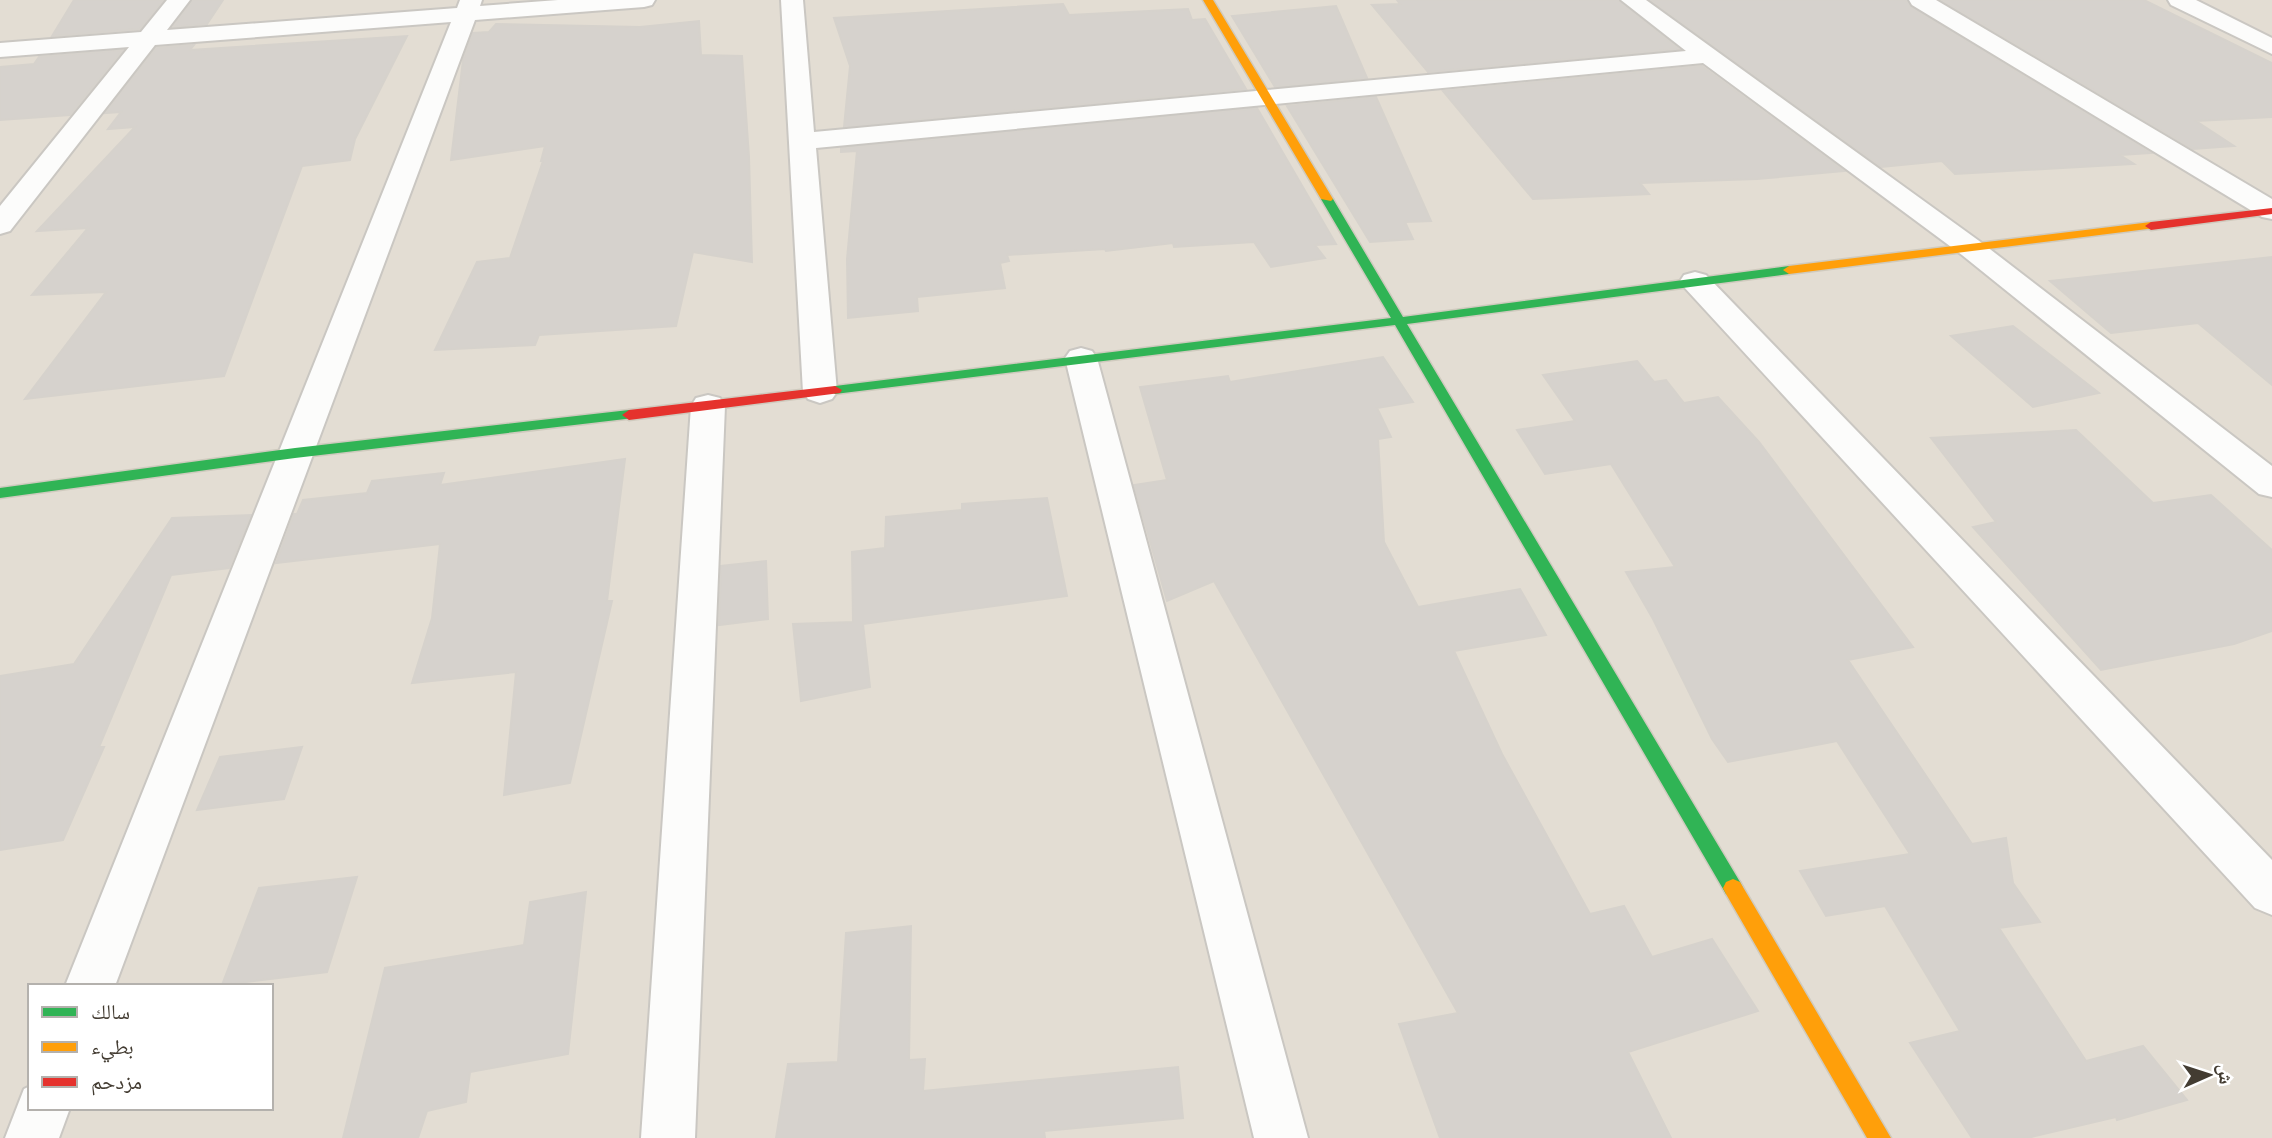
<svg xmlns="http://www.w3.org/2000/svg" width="2272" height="1138" font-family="'PT Sans Narrow','Noto Naskh Arabic',sans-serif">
<rect width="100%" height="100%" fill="#eeebe6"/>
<path fill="#e3ddd3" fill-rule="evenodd" d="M 0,0 L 2272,0 L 2272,1138 L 0,1138 ZM 30,986 L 271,986 L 271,1108 L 30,1108 Z"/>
<path fill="#d6d2cd" stroke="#d6d2cc" stroke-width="2" d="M 74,0 L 164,0 L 140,29 L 52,36 Z
M 193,0 L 223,0 L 207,24 L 173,27 Z
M 1397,0 L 1618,0 L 1679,49 L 1428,72 L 1372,5 L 1400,4 Z
M 1650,0 L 1906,0 L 1911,7 L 2151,153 L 2120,155 L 2134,164 L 1955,174 L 1942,161 L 1881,167 Z
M 1941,0 L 2144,0 L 2272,63 L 2272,117 L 2196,121 L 2234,146 L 2193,149 Z
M 1063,4 L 1069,15 L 1188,9 L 1192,20 L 1205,19 L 1246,89 L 844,127 L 850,66 L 834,18 Z
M 1336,6 L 1367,78 L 1275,87 L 1232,16 Z
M 699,21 L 701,55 L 742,56 L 749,157 L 752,262 L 693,252 L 676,326 L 539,335 L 535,345 L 435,350 L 477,262 L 510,258 L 543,161 L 541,161 L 545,146 L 451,160 L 463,60 L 473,33 L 489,32 L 496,24 L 640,27 Z
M 407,36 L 355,139 L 350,160 L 302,166 L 224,376 L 25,399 L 106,292 L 32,295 L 88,228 L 37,231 L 135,127 L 108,129 L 121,112 L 105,113 L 156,48 L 194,45 L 190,50 Z
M 123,50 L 70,115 L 0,120 L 0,67 L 34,64 L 39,57 Z
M 1702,66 L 1844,171 L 1757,179 L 1640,183 L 1649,194 L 1533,199 L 1443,91 Z
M 1376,97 L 1431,221 L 1405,222 L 1413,239 L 1370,242 L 1287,106 Z
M 1257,108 L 1336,244 L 1315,245 L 1325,258 L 1271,267 L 1254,242 L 1174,247 L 1173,243 L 1106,251 L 1105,249 L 1007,255 L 1009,261 L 1000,263 L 1005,288 L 917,297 L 918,311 L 848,318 L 847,259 L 857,151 L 841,152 L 841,148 Z
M 2272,257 L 2272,385 L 2198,323 L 2111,333 L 2050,281 Z
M 2013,326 L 2099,393 L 2033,407 L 1951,336 Z
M 1383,357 L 1413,402 L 1377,408 L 1391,437 L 1378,439 L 1384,542 L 1418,607 L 1520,589 L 1546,635 L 1454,651 L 1502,754 L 1590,914 L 1624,906 L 1652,957 L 1712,939 L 1758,1011 L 1628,1052 L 1671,1138 L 1440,1138 L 1399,1024 L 1458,1013 L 1214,581 L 1167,601 L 1134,485 L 1167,480 L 1140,387 L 1228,376 L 1230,382 Z
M 1637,361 L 1654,382 L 1666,380 L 1684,403 L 1718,397 L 1759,442 L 1913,647 L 1848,660 L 1972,844 L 2006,838 L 2013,883 L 2040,922 L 1999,928 L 2086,1061 L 2143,1046 L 2187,1100 L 2117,1120 L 2116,1117 L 2027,1138 L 1972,1138 L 1910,1043 L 1960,1031 L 1885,906 L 1826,916 L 1800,871 L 1910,854 L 1837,741 L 1728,762 L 1712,739 L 1653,619 L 1626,572 L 1675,567 L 1611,464 L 1545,474 L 1517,430 L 1575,421 L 1543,375 Z
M 2076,430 L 2153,503 L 2211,495 L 2272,550 L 2272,631 L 2234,644 L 2101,670 L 1973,527 L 1996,522 L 1931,438 Z
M 625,459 L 607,601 L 612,601 L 570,783 L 504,795 L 516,672 L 412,683 L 432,618 L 440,544 L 276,563 L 294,514 L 297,514 L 303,500 L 367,493 L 372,481 L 444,473 L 440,485 Z
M 1047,498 L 1067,596 L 863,624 L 870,687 L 801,701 L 793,624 L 853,622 L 852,552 L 885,548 L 886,517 L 962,510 L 962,504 Z
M 251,515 L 229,568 L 171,575 L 99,747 L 104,747 L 63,840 L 0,850 L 0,676 L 74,664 L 172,518 Z
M 766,561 L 768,619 L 719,625 L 721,566 Z
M 302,747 L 284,799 L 197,810 L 220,757 Z
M 357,877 L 327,972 L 222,985 L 259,888 Z
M 586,892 L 568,1054 L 470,1072 L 466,1102 L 427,1111 L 418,1138 L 343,1138 L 385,968 L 524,945 L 530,902 Z
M 911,926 L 909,1060 L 925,1059 L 923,1091 L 1178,1067 L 1183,1118 L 1044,1131 L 1045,1138 L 776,1138 L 788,1064 L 838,1062 L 846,933 Z"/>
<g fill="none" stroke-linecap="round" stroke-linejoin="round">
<defs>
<path id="street" d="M 167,0 L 190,0 L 167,30 L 457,8 L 460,0 L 482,0 L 480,6 L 558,0 L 655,0 L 652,5 L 644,7 L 475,20 L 115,986 L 65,986 L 451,22 L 155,45 L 10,231 L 0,234 L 0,206 L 129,47 L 0,57 L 0,43 L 141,32 Z
M 781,0 L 803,0 L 814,132 L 1686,51 L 1621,0 L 1646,0 L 1982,243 L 2272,466 L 2272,497 L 2259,494 L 1962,255 L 1703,63 L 816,148 L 837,392 L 832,399 L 820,403 L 808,399 L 803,392 Z
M 1909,0 L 1936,0 L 2272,199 L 2272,219 L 2262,217 L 1912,5 Z
M 2168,0 L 2196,0 L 2272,38 L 2272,54 L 2171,5 Z
M 1695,272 L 1706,275 L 2272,860 L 2272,915 L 2255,908 L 1684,287 L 1680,281 L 1684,275 Z
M 1081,348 L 1092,351 L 1097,358 L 1308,1138 L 1254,1138 L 1065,358 L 1070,351 Z
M 708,395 L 720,398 L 725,406 L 695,1138 L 641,1138 L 691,406 L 696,398 Z
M 30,1086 L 30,1108 L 70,1108 L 59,1138 L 5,1138 L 24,1089 Z"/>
<path id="fast" d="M 1327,196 L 1333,199 L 1403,317 L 1789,266 L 1795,270 L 1789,274 L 1407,324 L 1740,882 L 1743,888 L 1740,894 L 1733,897 L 1726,894 L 1395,325 L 835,394 L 828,390 L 835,386 L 1391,318 L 1321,199 Z
M 629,410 L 634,412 L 636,415 L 634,418 L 295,458 L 0,498 L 0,488 L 295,448 Z"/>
<path id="slow" d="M 1203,0 L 1213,0 L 1333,199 L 1331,201 L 1321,199 Z
M 2151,222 L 2157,226 L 2155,228 L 1789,274 L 1783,270 L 1789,266 Z
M 1733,879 L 1740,882 L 1891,1138 L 1867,1138 L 1726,894 L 1723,888 L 1726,882 Z"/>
<path id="jam" d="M 2272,208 L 2272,214 L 2151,230 L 2145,226 L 2151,222 Z
M 835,386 L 842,390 L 840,393 L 629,420 L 622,415 L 629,410 Z"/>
</defs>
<use href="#street" stroke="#cac7c2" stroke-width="4"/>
<use href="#fast" stroke="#cfcabe" stroke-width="3"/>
<use href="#slow" stroke="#cfcabe" stroke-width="3"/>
<use href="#jam" stroke="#cfcabe" stroke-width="3"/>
<use href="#street" fill="#fcfcfb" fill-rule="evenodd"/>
<use href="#fast" fill="#30b455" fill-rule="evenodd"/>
<use href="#slow" fill="#ff9f0a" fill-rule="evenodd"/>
<use href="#jam" fill="#e5322d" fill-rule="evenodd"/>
</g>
<rect x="28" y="984" width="245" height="126" fill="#ffffff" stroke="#b4b1ad" stroke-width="2"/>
<rect x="42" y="1007" width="35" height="10" fill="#30b455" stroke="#b4b1ad" stroke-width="2"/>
<text x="91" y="1019" font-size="21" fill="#433c32">سالك</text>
<rect x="42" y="1042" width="35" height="10" fill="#ff9f0a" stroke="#b4b1ad" stroke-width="2"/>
<text x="91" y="1054" font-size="21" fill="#433c32">بطيء</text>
<rect x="42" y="1077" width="35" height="10" fill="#e5322d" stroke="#b4b1ad" stroke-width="2"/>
<text x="91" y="1089" font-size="21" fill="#433c32">مزدحم</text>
<g transform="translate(2209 1075) rotate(87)" stroke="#ffffff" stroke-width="5" paint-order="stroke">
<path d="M0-5L12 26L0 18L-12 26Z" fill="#433c32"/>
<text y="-10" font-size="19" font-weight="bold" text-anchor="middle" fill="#433c32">ش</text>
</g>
</svg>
